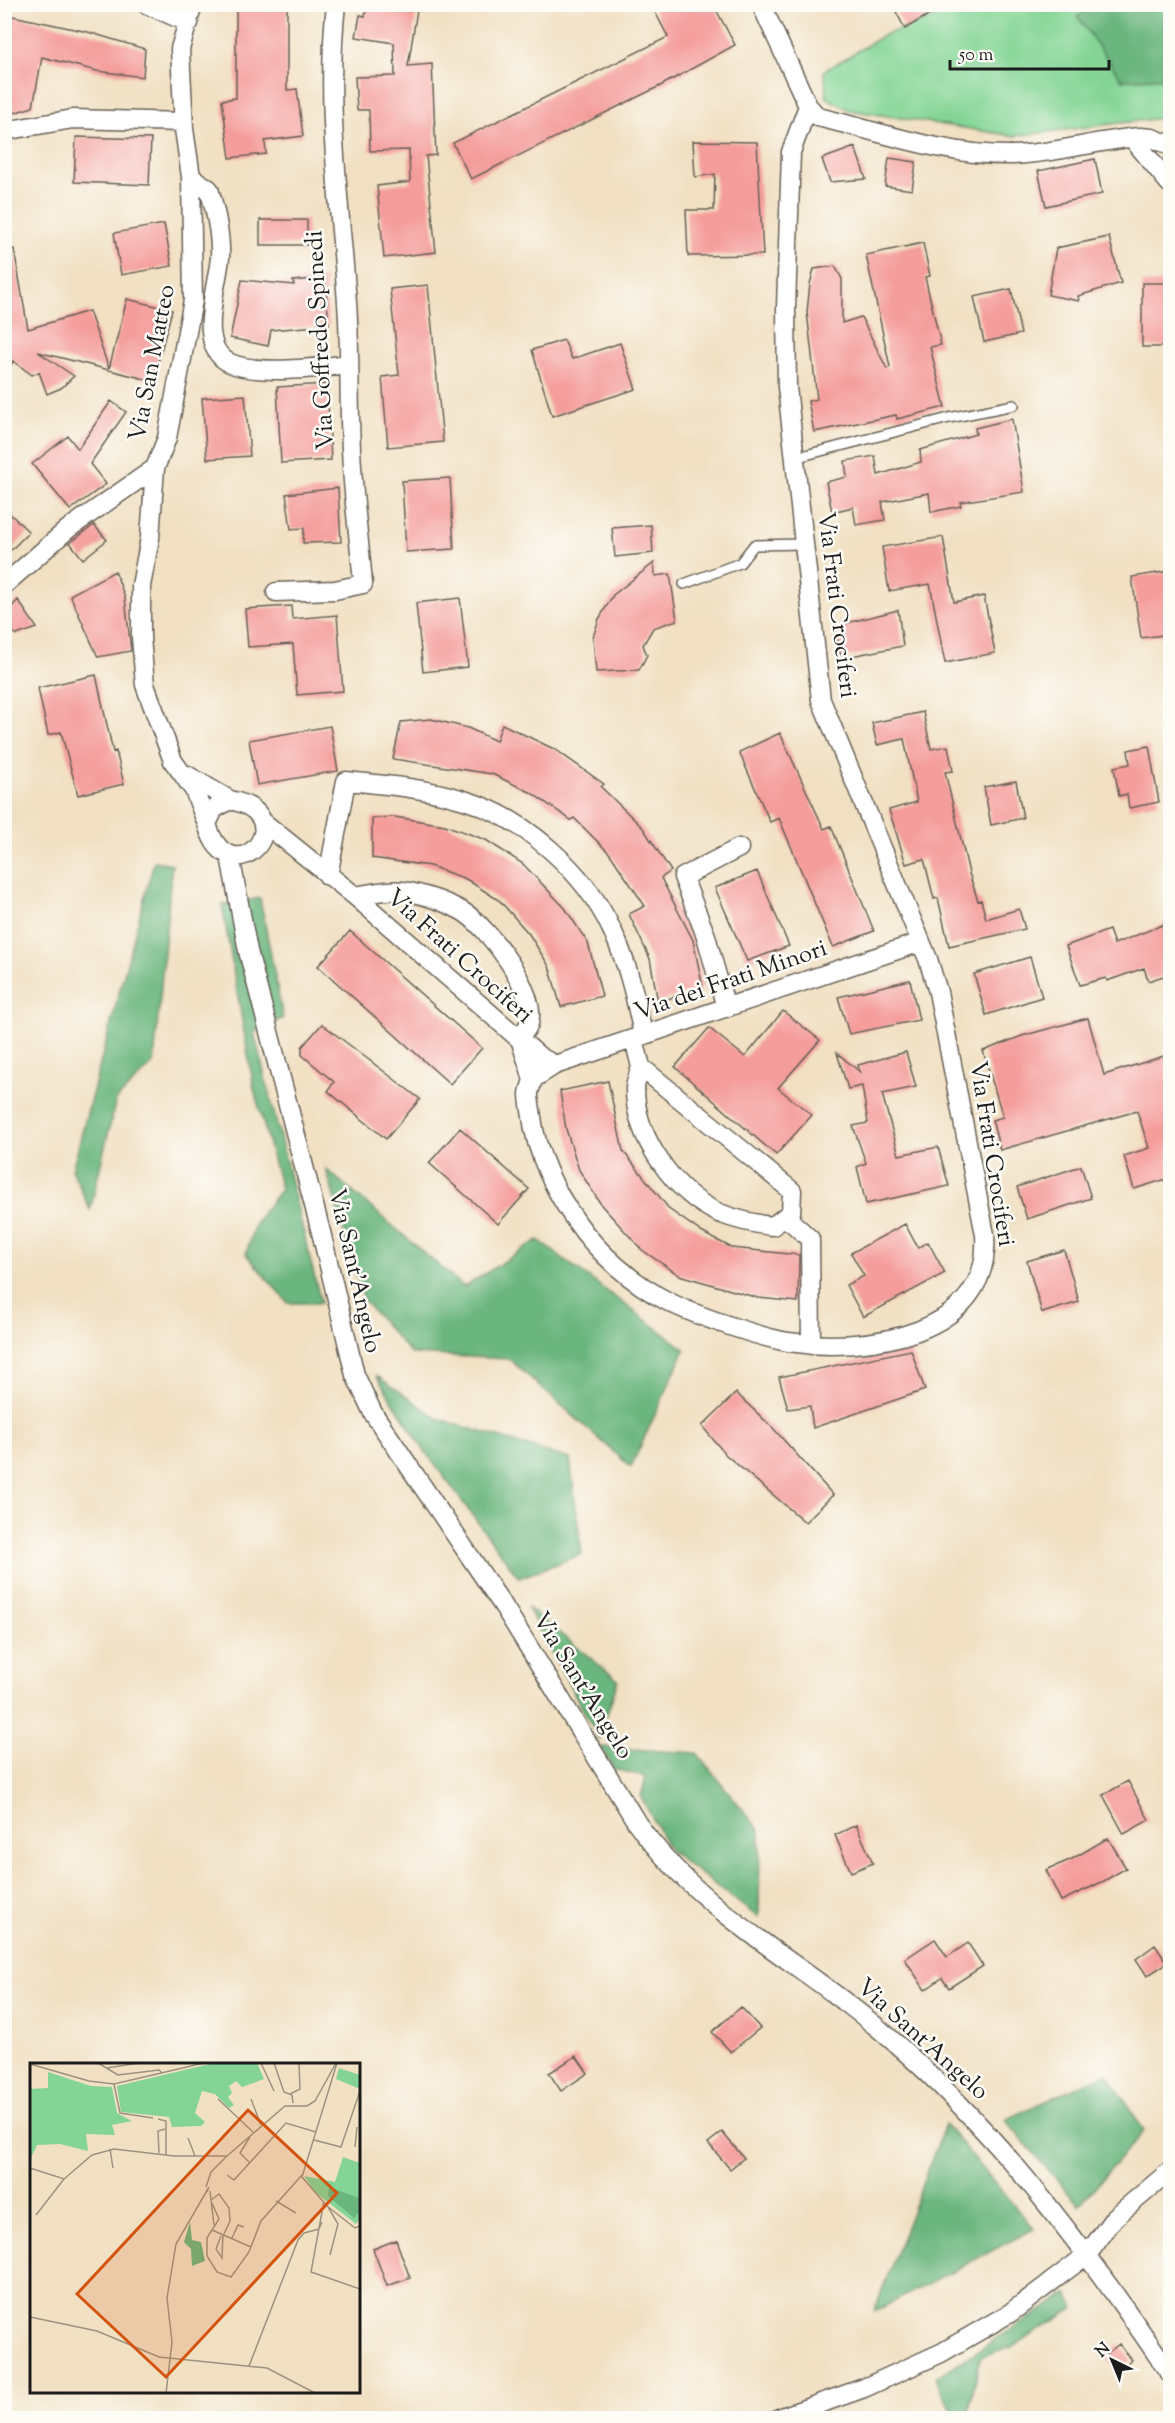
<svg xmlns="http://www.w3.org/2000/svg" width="1175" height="2423" font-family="'Sorts Mill Goudy',serif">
<rect width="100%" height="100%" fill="#fdfcf7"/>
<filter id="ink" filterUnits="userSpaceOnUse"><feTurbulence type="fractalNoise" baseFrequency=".0167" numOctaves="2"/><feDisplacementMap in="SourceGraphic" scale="12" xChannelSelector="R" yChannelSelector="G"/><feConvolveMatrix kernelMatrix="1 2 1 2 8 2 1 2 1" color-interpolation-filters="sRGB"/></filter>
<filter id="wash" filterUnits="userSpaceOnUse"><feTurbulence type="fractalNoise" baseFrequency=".008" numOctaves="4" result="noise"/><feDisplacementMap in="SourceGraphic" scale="24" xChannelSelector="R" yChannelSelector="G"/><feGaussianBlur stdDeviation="1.35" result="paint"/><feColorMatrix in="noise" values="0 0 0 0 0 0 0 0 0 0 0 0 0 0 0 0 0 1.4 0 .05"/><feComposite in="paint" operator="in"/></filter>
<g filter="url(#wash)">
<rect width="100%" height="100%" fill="#f1e0c2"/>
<path fill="#84d595" stroke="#507858" stroke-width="1.5" d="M 971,5 L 1170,5 L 1170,117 L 1014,136 L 849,110 L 827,98 L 824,71 L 886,34 Z"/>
<path fill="#6bb67e" stroke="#44694d" stroke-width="1.5" d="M 1102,5 L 1170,5 L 1170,77 L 1122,80 L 1077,16 Z
M 154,861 L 172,864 L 154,1063 L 116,1100 L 90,1210 L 72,1170 Z
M 260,898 L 283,1018 L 254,1032 L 321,1303 L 288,1303 L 246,1254 L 255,1223 L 281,1189 L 254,1089 L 222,905 Z
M 326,1169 L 464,1287 L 538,1240 L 685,1349 L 631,1467 L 509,1359 L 411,1354 L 364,1301 Z
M 376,1375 L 439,1419 L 570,1459 L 582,1554 L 519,1578 L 424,1450 Z
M 527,1607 L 618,1680 L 599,1739 Z
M 600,1747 L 697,1753 L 760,1831 L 759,1918 L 669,1850 L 641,1797 L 646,1777 L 614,1769 Z
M 1107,2073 L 1144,2131 L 1079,2205 L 1005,2120 Z
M 945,2124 L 1034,2229 L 874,2312 Z
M 1068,2293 L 1075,2308 L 1012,2347 L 981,2357 L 967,2418 L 956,2418 L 935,2378 Z"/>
<g id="blocks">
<path fill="#f49d9b" d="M 236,4 L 287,4 L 287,90 L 297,89 L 303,136 L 265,141 L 266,154 L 230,158 L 222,100 L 236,98 Z
M 367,4 L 418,4 L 408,66 L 432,64 L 436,155 L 426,156 L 436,252 L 384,258 L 377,186 L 410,182 L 409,150 L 370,151 L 369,110 L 357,110 L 355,77 L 395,76 L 394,43 L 356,37 L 360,15 L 365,16 Z
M 651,4 L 713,4 L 735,45 L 662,85 L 471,179 L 453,143 L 668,37 Z
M 892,4 L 947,4 L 905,29 Z
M 8,15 L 88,32 L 145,49 L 143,77 L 97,71 L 42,57 L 33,107 L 4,116 L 4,27 Z
M 76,137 L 151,139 L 149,185 L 74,182 Z
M 693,141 L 757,142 L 763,255 L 688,256 L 686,210 L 714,210 L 715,174 L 695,177 Z
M 855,147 L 866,179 L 830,182 L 822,159 Z
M 889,158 L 916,162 L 912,190 L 885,186 Z
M 1095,159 L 1102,194 L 1046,206 L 1038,171 Z
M 260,220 L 307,220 L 307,245 L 260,245 Z
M 164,224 L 172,266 L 121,275 L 114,233 Z
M 1109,237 L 1121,283 L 1078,296 L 1079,301 L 1048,295 L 1056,248 Z
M 923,243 L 930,276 L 925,277 L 941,345 L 930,347 L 945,407 L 897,419 L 896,415 L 814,432 L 808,401 L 817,399 L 807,312 L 810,284 L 814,269 L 835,266 L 842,279 L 842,323 L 861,317 L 887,369 L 890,367 L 866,255 Z
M 14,249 L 28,329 L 89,311 L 109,369 L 127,299 L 172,310 L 153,381 L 38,352 L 74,376 L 61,388 L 47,394 L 39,372 L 32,375 L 13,361 L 4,380 L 4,250 Z
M 325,278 L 329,325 L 271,330 L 268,346 L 230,338 L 242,280 L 294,285 L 293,281 Z
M 1142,283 L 1170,283 L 1170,347 L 1142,347 Z
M 428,285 L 443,442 L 388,447 L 382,377 L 399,375 L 390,289 Z
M 1011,289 L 1021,334 L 984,342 L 974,297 Z
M 564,340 L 572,359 L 620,343 L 636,389 L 552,416 L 532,350 Z
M 327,384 L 331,460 L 281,463 L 277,387 Z
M 245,395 L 250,456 L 207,459 L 202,398 Z
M 111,401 L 126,412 L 90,464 L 106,484 L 70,510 L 32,464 L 68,436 L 78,449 Z
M 1012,419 L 1024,492 L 960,502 L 961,506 L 931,512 L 929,493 L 882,502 L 885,520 L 856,525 L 853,507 L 832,512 L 826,482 L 847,477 L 845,461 L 875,456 L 878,475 L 921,462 L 920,450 L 976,434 L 975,428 Z
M 450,478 L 454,549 L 406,552 L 402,481 Z
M 338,488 L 341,542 L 303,543 L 304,528 L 291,529 L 286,494 Z
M 4,508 L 29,532 L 4,557 Z
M 94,525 L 107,540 L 83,559 L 70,543 Z
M 651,525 L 653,553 L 615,557 L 612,528 Z
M 943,537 L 954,602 L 984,596 L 995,653 L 945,663 L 930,584 L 889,591 L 882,547 Z
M 654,563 L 655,576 L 670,574 L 677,620 L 653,628 L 643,645 L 647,655 L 639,670 L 596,672 L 593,637 L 599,619 L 613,595 Z
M 115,571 L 125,598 L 131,651 L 98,657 L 70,595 Z
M 1170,571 L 1170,634 L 1141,638 L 1132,577 Z
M 460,598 L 468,667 L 423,672 L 416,603 Z
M 18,600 L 37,628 L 17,635 L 4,624 L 4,615 Z
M 291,606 L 292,619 L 337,615 L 343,691 L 297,695 L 293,644 L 248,647 L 245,609 Z
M 898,610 L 903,646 L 841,658 L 835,626 Z
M 96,675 L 113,752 L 116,751 L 124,784 L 78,795 L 61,732 L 48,735 L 38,688 Z
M 923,712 L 931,749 L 948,746 L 953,771 L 945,772 L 969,873 L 978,901 L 981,900 L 986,919 L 1019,909 L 1025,929 L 949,946 L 938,898 L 934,899 L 924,859 L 906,864 L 889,810 L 917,802 L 904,739 L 877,745 L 872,723 Z
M 431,719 L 468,728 L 496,741 L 502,724 L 556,750 L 604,784 L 601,787 L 643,828 L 671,871 L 661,878 L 693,940 L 703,988 L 658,1002 L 650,959 L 629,914 L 645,906 L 610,854 L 574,818 L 571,820 L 530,792 L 492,774 L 393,759 L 401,722 Z
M 330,726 L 338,771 L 257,785 L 249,740 Z
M 780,733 L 824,829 L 831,826 L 874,931 L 833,947 L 779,818 L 770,822 L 739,752 Z
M 1149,746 L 1159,802 L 1129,808 L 1127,794 L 1119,796 L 1114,767 L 1130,764 L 1128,750 Z
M 1016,781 L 1023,818 L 991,825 L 984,787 Z
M 395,817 L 445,825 L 486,840 L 523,864 L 565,908 L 588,943 L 602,996 L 561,1007 L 549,966 L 529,934 L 500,901 L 466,879 L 430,866 L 372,858 L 372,818 Z
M 757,871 L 789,946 L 747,961 L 715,888 Z
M 1170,922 L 1170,974 L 1148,981 L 1144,968 L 1107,981 L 1106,978 L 1080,985 L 1066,946 L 1109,930 L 1114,944 Z
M 350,931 L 482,1048 L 450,1084 L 318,966 Z
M 1030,957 L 1042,997 L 986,1015 L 974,974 Z
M 910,980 L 919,1020 L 849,1034 L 838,997 Z
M 783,1011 L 820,1040 L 778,1088 L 812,1115 L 776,1155 L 675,1067 L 709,1028 L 745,1057 Z
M 1088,1018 L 1104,1075 L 1167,1055 L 1170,1066 L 1170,1178 L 1134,1189 L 1124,1156 L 1149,1148 L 1137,1111 L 1000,1150 L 992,1120 L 1003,1117 L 983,1051 L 1022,1036 Z
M 322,1024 L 420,1099 L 386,1139 L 328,1091 L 334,1082 L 302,1055 L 302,1047 Z
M 906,1052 L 916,1087 L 882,1094 L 899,1155 L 938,1147 L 949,1186 L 866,1204 L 857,1167 L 866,1163 L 853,1126 L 868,1123 L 862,1086 L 848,1089 L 837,1053 L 860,1072 L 858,1065 Z
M 608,1081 L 623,1151 L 670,1210 L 703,1233 L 732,1248 L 799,1255 L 798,1302 L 758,1298 L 679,1275 L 642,1250 L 602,1206 L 579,1170 L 566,1129 L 560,1091 Z
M 460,1128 L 529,1189 L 498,1224 L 429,1163 Z
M 1081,1166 L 1091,1198 L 1027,1219 L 1017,1187 Z
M 905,1224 L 918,1248 L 928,1242 L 945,1273 L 863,1317 L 846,1285 L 864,1276 L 851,1253 Z
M 1064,1250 L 1079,1302 L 1042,1313 L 1027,1261 Z
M 911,1350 L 925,1390 L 813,1428 L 810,1406 L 788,1409 L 779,1377 Z
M 736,1393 L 773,1428 L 833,1495 L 805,1522 L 726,1455 L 702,1426 Z
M 1128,1781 L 1149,1820 L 1124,1834 L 1103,1795 Z
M 856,1825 L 873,1863 L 851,1872 L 835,1835 Z
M 1108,1838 L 1126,1868 L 1104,1881 L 1061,1901 L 1046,1870 L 1072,1859 Z
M 935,1939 L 947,1957 L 968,1943 L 983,1966 L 949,1988 L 942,1978 L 925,1990 L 905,1959 Z
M 1155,1945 L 1167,1963 L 1147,1976 L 1136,1959 Z
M 741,2007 L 760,2028 L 731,2052 L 712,2032 Z
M 576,2056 L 588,2073 L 561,2091 L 549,2073 Z
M 722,2132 L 744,2158 L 730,2169 L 708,2143 Z
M 396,2240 L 410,2278 L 387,2286 L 373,2249 Z
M 1119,2344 L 1132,2360 L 1118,2371 L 1105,2355 Z"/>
</g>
</g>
<g filter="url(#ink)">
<use href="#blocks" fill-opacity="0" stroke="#676156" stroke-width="1.5"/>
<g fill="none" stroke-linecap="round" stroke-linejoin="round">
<defs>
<path id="service" d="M 794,458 L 949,418 L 1014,405
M 684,584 L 740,563 L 754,545 L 803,544"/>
<path id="minor" d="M 146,4 L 189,23
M 761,4 L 808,106 L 818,117 C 881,132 947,156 1012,155 C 1055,154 1097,140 1140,137 L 1152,138 L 1170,145
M 4,131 L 73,119 L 183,122
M 1132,138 L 1170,184
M 191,177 L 209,189 C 215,209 221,235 220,257 C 218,286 195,347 230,363 C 256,375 320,368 349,364
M 155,468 L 150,538 L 141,586 L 141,637 L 145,685 L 173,761 L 194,790 L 207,824
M 4,585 L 68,529 L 155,468 L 167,438 L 193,300 L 191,177 L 184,129 L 180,49 L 193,4
M 276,592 L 335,590 L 363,584 C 360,545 354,505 352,466 C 348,412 351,357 347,303 C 340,204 325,104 336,4
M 187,775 L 230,800
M 230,800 C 307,816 230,902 207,824 L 214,809 Z
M 263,822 L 355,896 L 540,1057 L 555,1065
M 230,856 L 248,951 L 322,1236 L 355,1375 L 373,1413 L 504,1607 L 637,1823 C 703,1916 801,1961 885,2034 C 998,2131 1088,2252 1170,2374
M 328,876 L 346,781 C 386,785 426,788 464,800 C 525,818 585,872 612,930 C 628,964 636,999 643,1035
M 355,896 C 373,893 391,888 410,892 C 427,896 446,902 462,911 C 488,926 541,996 528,1026 C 526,1030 522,1034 520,1038
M 726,1008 L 706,936 L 683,877 L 739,848
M 520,1038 C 523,1051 529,1064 532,1077 C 534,1083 529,1088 529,1094 C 529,1101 531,1109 532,1117 C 536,1152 555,1192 576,1221 C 598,1253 632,1283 667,1301 C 694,1315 759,1337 788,1342 C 864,1353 992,1337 985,1235 L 938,992 L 928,959 L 821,700 L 787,387 L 786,308 L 791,152 L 808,106
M 634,1039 L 641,1067 L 792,1191 L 791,1212 L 773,1226 C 754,1224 737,1220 719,1213 C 675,1193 635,1138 635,1089 C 635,1082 639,1074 641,1067
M 533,1079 L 555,1065 L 921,942
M 786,1217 L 810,1239 L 811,1345
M 779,2418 L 864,2388 L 941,2353 L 1010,2313 L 1088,2254 L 1114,2218 L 1170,2171"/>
</defs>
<use href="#service" stroke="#676156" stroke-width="12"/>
<use href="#minor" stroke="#676156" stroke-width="21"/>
<use href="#service" stroke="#fff" stroke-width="9"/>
<use href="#minor" stroke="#fff" stroke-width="18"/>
</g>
</g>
<g text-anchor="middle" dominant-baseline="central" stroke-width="5" stroke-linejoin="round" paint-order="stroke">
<g font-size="24" fill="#1c1c1c" stroke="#fdfcf7">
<text transform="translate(321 340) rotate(-93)">Via Goffredo Spinedi</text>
<text transform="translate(153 363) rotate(-79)">Via San Matteo</text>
<text transform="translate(836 605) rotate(83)">Via Frati Crociferi</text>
<text transform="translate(459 957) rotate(42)">Via Frati Crociferi</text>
<text transform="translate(731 981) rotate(-19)">Via dei Frati Minori</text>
<text transform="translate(991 1154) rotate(81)">Via Frati Crociferi</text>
<text transform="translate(354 1271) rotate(77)">Via Sant'Angelo</text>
<text transform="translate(582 1686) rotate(58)">Via Sant'Angelo</text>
<text transform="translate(922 2040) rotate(42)">Via Sant'Angelo</text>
</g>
</g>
<g transform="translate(30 2063)">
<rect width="330" height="330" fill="#f1e0c2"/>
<path d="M 184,0 L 227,0 L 234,16 L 212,24 L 206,18 L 199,23 L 202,30 L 198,34 L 204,42 L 199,45 L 185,31 L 172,28 L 165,50 L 175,59 L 171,63 L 142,64 L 139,54 L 91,49 L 87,23 ZM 309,5 L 330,12 L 330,26 L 306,16 ZM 18,9 L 61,23 L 82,24 L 87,50 L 102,58 L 82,62 L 85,72 L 56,71 L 58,88 L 30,81 L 7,82 L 0,97 L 0,26 L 18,25 ZM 313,94 L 330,100 L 330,155 L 326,161 L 285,129 L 274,113 L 305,119 Z" fill="#84d595"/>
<path d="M 299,124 L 329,135 L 330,130 L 330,148 L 324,155 L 298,133 ZM 160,159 L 162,177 L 171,179 L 175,198 L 162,203 L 161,186 L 154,179 Z" fill="#6bb67e"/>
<path fill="none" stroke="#9c9280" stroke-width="1.5" d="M 68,0 L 88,12 L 129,7 L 132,10M 231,0 L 244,28M 244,0 L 254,29 L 262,32 L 263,40M 307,0 L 272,114 L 297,143 L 325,165 L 330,163M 0,1 L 59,18 L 84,21 L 174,0M 77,5 L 109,0M 84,21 L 90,50 L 123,55M 260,31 L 270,26 L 269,0M 188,36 L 223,69M 221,36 L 231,62M 128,56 L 136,58 L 136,92M 158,75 L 165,93M 284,77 L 311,84 L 330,28M 325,84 L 327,64M 80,86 L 83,105M 129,90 L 128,68 L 135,66M 219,99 L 210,90 L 220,74M 0,105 L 34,116 L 62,92 L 84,86 L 144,93 L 197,93 L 255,43 L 277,43 L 285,38 L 306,0M 197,112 L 204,117 L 256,60 L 286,69M 176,124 L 181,109 L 197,93M 180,128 L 184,162M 181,137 L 189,131 L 199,145 L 200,158 L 194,171M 246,138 L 266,150M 294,138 L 281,209 L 330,226M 182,140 L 189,156 L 177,175 L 177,193 L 187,209 L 201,214 L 219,189 L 231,158 L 272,112M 298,144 L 308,161 L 300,192M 6,152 L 34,116M 182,167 L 221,184M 191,173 L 186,186 L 192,195 L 193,171M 202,175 L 208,162 L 214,164M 0,254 L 67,268 L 129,294 L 237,305 L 285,330M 219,303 L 268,177 L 274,170 L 289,166 L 292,159M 136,330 L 142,279 L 137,235 L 146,181 L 179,124 L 177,129"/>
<path fill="#d4530e" fill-opacity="0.15" stroke="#d4530e" stroke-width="3" d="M 218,47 L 307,130 L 136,314 L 47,231 Z"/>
<rect width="330" height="330" fill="none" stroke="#1c1c1c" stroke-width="3"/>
</g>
<rect width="1175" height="2423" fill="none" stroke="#fdfcf7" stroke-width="24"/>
<g transform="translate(1112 2360) rotate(317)" stroke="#fdfcf7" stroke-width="4.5" paint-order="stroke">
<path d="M0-4.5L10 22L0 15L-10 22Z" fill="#1c1c1c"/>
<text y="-9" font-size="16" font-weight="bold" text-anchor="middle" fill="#1c1c1c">N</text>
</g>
<path d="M950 60v9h159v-9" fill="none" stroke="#1c1c1c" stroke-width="3"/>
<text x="959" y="60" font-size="18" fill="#1c1c1c" stroke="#fdfcf7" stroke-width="4.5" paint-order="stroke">50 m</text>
</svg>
